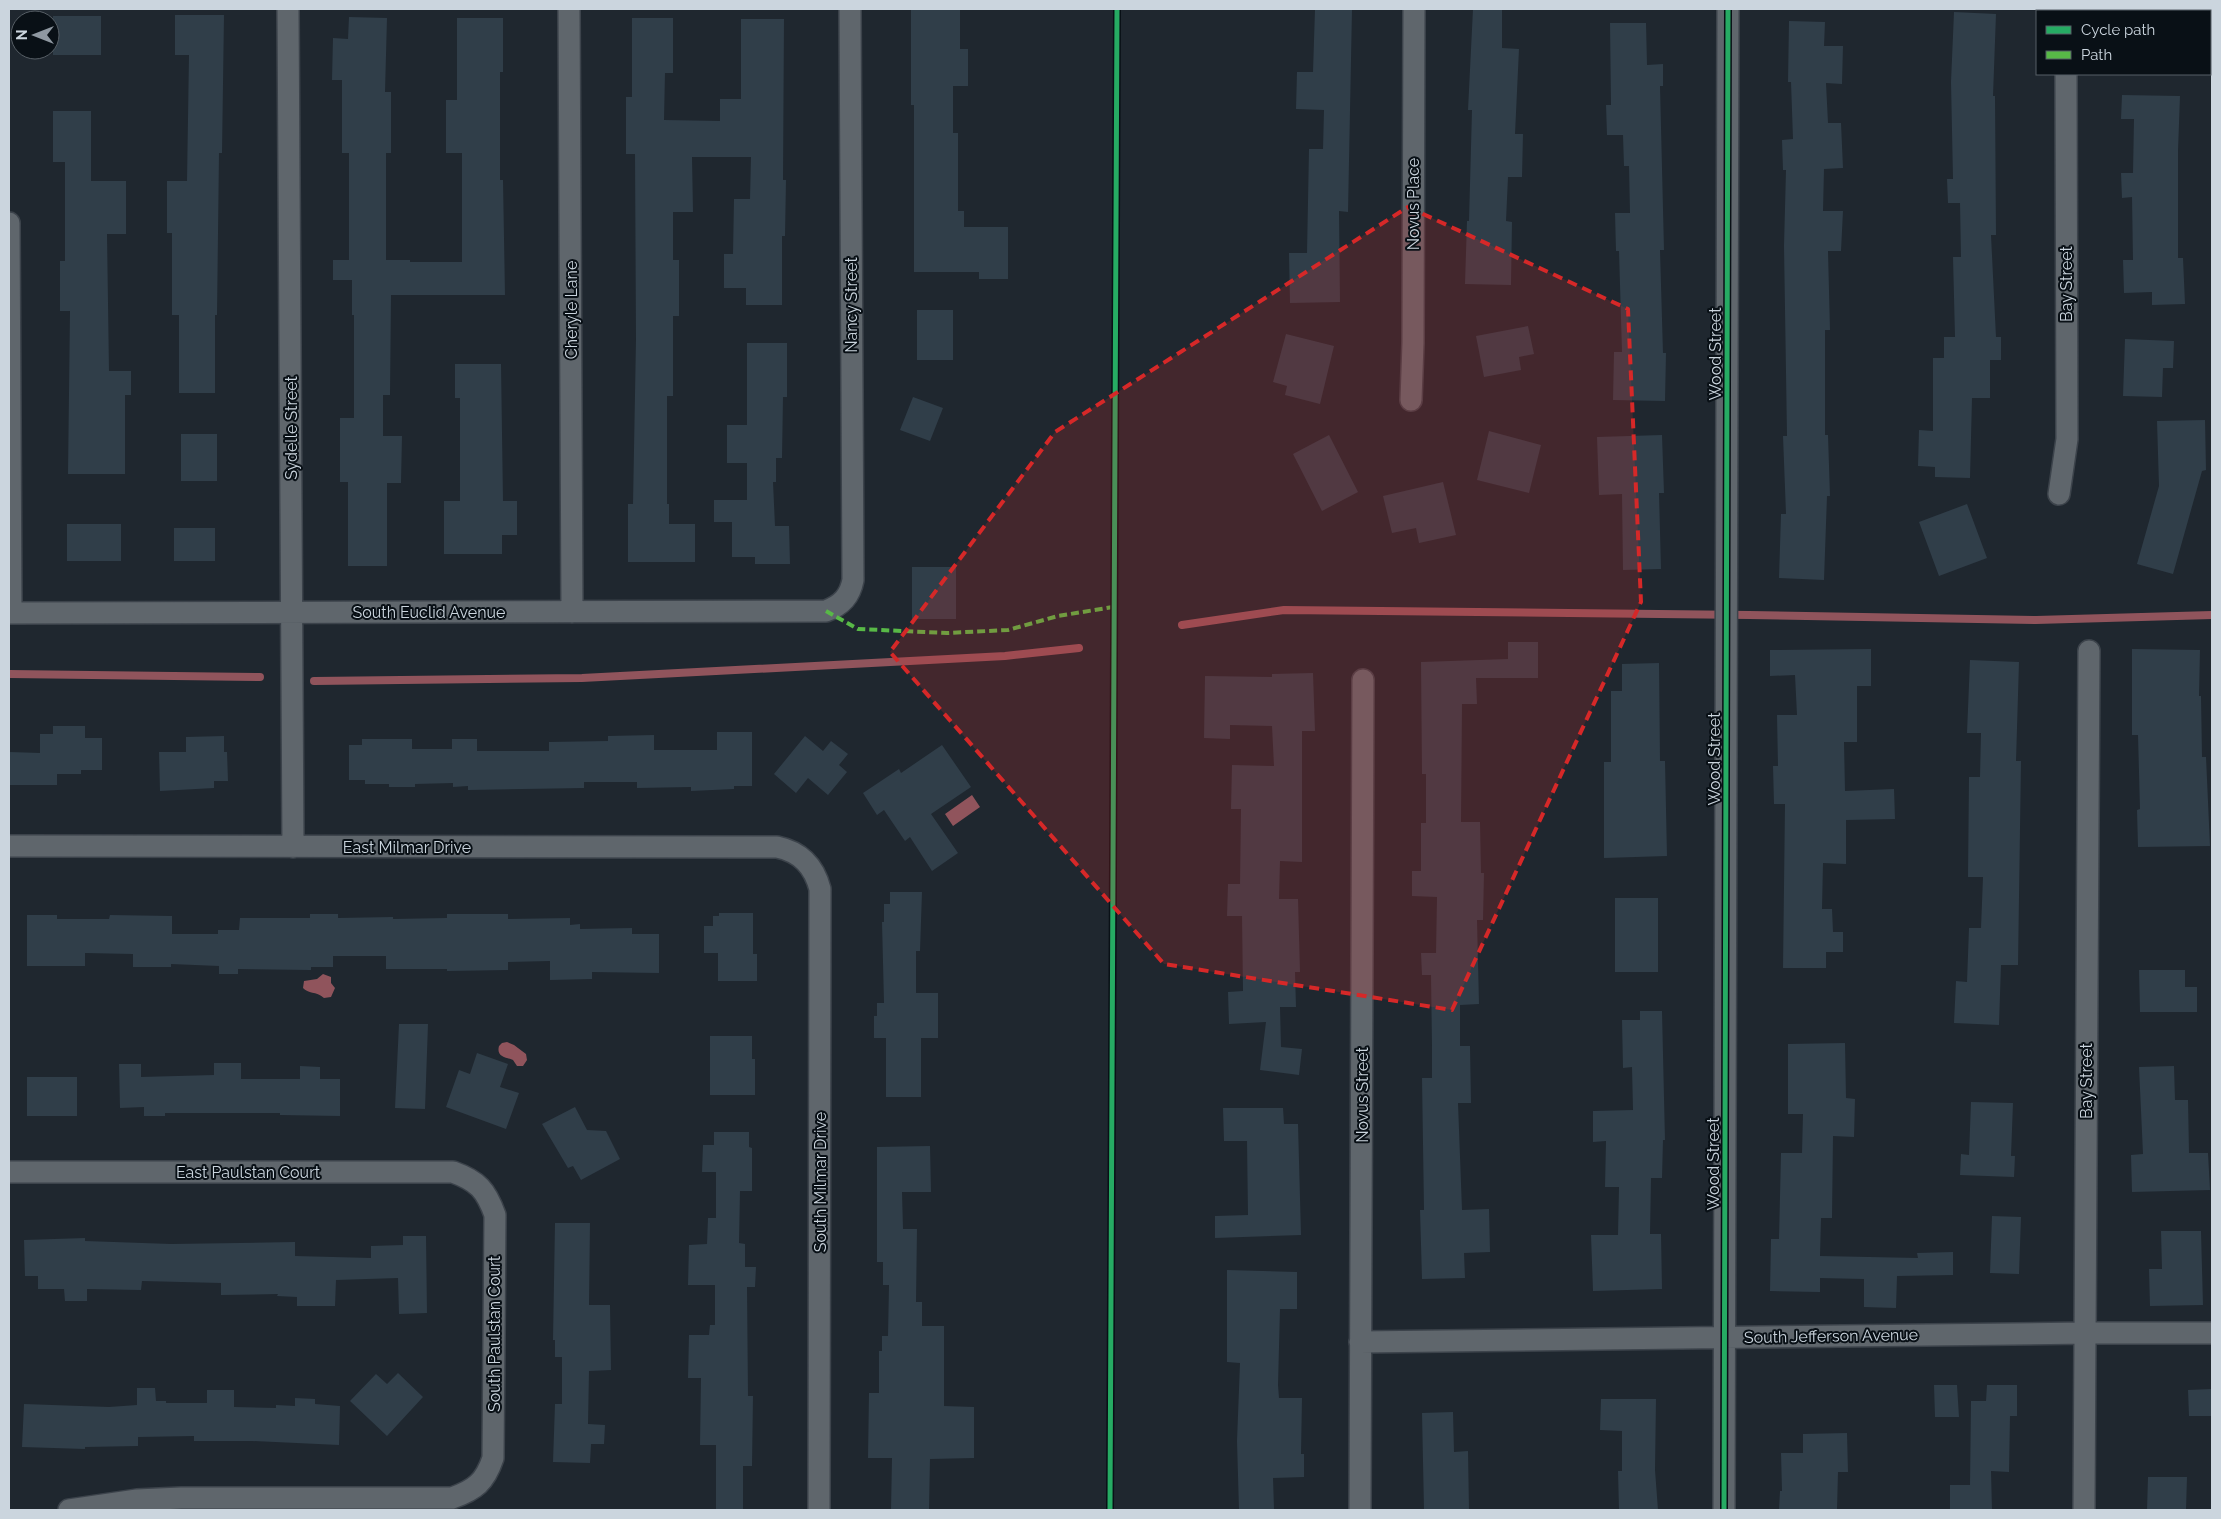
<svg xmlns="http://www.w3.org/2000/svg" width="2221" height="1519" font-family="Raleway,sans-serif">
<rect width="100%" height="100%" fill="#1f272f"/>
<path fill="#90545c" d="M 972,795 L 980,807 L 953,826 L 945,814 Z
M 323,974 L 331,977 L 331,983 L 335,988 L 331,997 L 324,998 C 316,991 308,994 303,988 L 304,981 L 317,979 Z
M 507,1042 L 514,1045 L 526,1054 L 527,1060 L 523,1066 L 517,1066 L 513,1060 C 506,1057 496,1057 499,1046 L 502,1043 Z"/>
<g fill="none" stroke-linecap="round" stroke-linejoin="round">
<path stroke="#90545c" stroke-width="8" d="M 1182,625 L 1284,610 L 1749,615 L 2036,620 L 2212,615
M 9,674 L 260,677
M 314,681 L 582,678 L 1005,656 L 1079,648"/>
</g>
<path fill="#303e49" d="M 911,9 L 960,9 L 960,49 L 968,49 L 968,86 L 953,86 L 953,133 L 958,133 L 958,211 L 964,211 L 964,227 L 1008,227 L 1008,279 L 979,279 L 979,272 L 914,272 L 914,105 L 911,105 Z
M 1315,9 L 1352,9 L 1348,212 L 1339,211 L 1340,302 L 1290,303 L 1289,253 L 1307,253 L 1309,149 L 1323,149 L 1324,110 L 1296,109 L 1297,72 L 1313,72 Z
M 1473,9 L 1502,9 L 1502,48 L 1519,49 L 1515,134 L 1523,134 L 1522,177 L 1508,177 L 1506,221 L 1512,222 L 1511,285 L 1465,284 L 1467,221 L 1469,221 L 1472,110 L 1468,110 Z
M 1954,12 L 1996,14 L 1993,96 L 1995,96 L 1996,235 L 1991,235 L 1996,337 L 2001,337 L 2001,360 L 1990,360 L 1990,398 L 1972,398 L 1970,478 L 1935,477 L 1935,467 L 1918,466 L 1919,430 L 1933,431 L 1933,358 L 1944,358 L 1944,337 L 1955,337 L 1953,257 L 1961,257 L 1960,203 L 1948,203 L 1947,179 L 1953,179 L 1951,82 Z
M 175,15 L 224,15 L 222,153 L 219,153 L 217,315 L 215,315 L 215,393 L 179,393 L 179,315 L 172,315 L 172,233 L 167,233 L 167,181 L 187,181 L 189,55 L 175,55 Z
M 53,16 L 101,16 L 101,55 L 53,55 Z
M 349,17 L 387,18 L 385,92 L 391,92 L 391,153 L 386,153 L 386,260 L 410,260 L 410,262 L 462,262 L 462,153 L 446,153 L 446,100 L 457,100 L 457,18 L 503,18 L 503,72 L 500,72 L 500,180 L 503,180 L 505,295 L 391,295 L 390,395 L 383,395 L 383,436 L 402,436 L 401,483 L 387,483 L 387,566 L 348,566 L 348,482 L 340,482 L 340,418 L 354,418 L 354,315 L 352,315 L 352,280 L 333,280 L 333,260 L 349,260 L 349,153 L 342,153 L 342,80 L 332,80 L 333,38 L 348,39 Z
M 632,18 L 673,18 L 673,73 L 665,73 L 664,120 L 720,121 L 720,99 L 741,99 L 741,19 L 784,19 L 783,180 L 786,180 L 785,236 L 782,236 L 782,305 L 746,305 L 746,288 L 724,288 L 724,254 L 733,254 L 734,199 L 750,199 L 751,157 L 692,157 L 693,212 L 673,212 L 673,260 L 679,260 L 679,316 L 673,316 L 673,396 L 667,396 L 667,504 L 669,504 L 669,524 L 695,524 L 695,562 L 628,562 L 628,504 L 633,504 L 636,339 L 635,154 L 626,154 L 626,97 L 632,97 Z
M 1789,21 L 1825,22 L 1824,46 L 1843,46 L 1842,84 L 1826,83 L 1828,123 L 1841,123 L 1843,168 L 1824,169 L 1823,211 L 1843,211 L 1841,251 L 1828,251 L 1830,330 L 1825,330 L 1825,435 L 1828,435 L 1830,496 L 1827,496 L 1824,580 L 1779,578 L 1781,514 L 1786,514 L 1783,436 L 1787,436 L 1784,246 L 1786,170 L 1783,170 L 1782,140 L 1793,139 L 1791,82 L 1788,82 Z
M 1610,23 L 1646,23 L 1647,65 L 1663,64 L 1663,86 L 1660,86 L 1664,250 L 1660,250 L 1663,353 L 1666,353 L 1665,401 L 1613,400 L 1614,352 L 1622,352 L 1619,251 L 1616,251 L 1615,213 L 1630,213 L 1629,166 L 1624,166 L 1623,135 L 1607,135 L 1606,105 L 1611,105 Z
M 2122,95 L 2180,96 L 2178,151 L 2178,258 L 2183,258 L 2185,304 L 2152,305 L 2152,292 L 2124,293 L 2123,260 L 2133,260 L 2132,197 L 2122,198 L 2121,173 L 2133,173 L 2134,119 L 2121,119 Z
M 53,111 L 91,111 L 91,181 L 126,181 L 126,234 L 107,234 L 109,371 L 131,371 L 131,395 L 125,395 L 125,474 L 68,474 L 70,311 L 60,311 L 60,261 L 65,261 L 65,162 L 53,162 Z
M 917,310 L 953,310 L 953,360 L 917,360 Z
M 1528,326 L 1534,354 L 1519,357 L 1521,370 L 1484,377 L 1476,336 Z
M 1286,334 L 1334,346 L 1320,404 L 1285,395 L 1287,386 L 1273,382 Z
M 2125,339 L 2174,341 L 2173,368 L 2163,368 L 2162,397 L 2123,396 Z
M 747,343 L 787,343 L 787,397 L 783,397 L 782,458 L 776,458 L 776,482 L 773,482 L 775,526 L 789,526 L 790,564 L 755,564 L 755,557 L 732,557 L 732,522 L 714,522 L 714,500 L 747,500 L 747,463 L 727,463 L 727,425 L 747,425 Z
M 455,364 L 501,364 L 503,501 L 517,501 L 517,535 L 502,535 L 502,554 L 444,554 L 444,501 L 460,501 L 460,398 L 455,398 Z
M 913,397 L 943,408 L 930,441 L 900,430 Z
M 2205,420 L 2206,470 L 2202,471 L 2173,574 L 2137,564 L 2159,486 L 2157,421 Z
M 1489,431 L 1541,445 L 1529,493 L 1477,480 Z
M 181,434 L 217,434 L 217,481 L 181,481 Z
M 1329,435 L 1358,492 L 1322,511 L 1293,454 Z
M 1662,435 L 1664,493 L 1659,493 L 1661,569 L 1623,570 L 1622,494 L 1599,495 L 1597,437 Z
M 1443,482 L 1456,535 L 1419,543 L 1416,528 L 1392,533 L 1383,496 Z
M 1967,504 L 1987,558 L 1939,576 L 1919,522 Z
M 67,524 L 121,524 L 121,561 L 67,561 Z
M 174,528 L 215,528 L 215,561 L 174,561 Z
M 912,567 L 956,567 L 956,619 L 912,619 Z
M 1508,642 L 1538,642 L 1538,678 L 1476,678 L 1477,704 L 1462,704 L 1461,822 L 1480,822 L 1481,873 L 1484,873 L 1483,920 L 1477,920 L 1479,1004 L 1460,1005 L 1460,1046 L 1470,1046 L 1471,1103 L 1458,1103 L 1462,1210 L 1489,1209 L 1490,1252 L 1464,1253 L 1465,1278 L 1422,1279 L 1420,1210 L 1424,1210 L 1422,1078 L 1432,1078 L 1432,1046 L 1431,975 L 1422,975 L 1421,953 L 1436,953 L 1437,897 L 1412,896 L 1412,871 L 1421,871 L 1421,823 L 1426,823 L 1426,774 L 1422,774 L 1421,662 L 1508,659 Z
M 1871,649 L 1871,686 L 1857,686 L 1857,742 L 1844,742 L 1845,791 L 1894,789 L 1895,819 L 1846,820 L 1846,864 L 1823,863 L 1822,909 L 1832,909 L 1833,932 L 1843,932 L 1843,952 L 1826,952 L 1826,968 L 1783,968 L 1785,804 L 1774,804 L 1773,766 L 1778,766 L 1777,715 L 1797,715 L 1795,675 L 1770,676 L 1770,650 Z
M 2132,649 L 2200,650 L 2199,696 L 2201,696 L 2202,757 L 2206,757 L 2210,846 L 2138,847 L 2137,810 L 2140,809 L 2138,735 L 2132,735 Z
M 1970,660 L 2019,662 L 2016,761 L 2021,761 L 2018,965 L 2001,965 L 1999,1025 L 1954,1023 L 1956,981 L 1967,982 L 1969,928 L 1981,928 L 1983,877 L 1968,877 L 1969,777 L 1980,777 L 1981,733 L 1967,733 Z
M 1659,663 L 1660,761 L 1665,761 L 1667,856 L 1604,858 L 1604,762 L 1611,762 L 1611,691 L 1622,691 L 1622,664 Z
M 1313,673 L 1315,731 L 1302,731 L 1302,862 L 1280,861 L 1279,899 L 1298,899 L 1300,972 L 1295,972 L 1296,1007 L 1280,1007 L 1281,1047 L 1302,1049 L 1299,1075 L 1260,1070 L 1266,1022 L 1229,1024 L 1228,992 L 1243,991 L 1242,916 L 1227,916 L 1228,884 L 1240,884 L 1241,809 L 1231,809 L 1232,765 L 1274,766 L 1272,726 L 1230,725 L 1230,739 L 1204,738 L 1205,676 L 1272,677 L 1272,674 Z
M 53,726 L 85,726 L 85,738 L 102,738 L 102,770 L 81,770 L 81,774 L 57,774 L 57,785 L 9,785 L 9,752 L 40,753 L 40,734 L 53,734 Z
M 717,732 L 752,732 L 752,786 L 734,786 L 734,789 L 691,791 L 691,787 L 637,788 L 637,782 L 584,782 L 584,788 L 468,790 L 468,786 L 453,787 L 453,783 L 415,784 L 415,787 L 389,787 L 389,784 L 365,784 L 365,780 L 349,780 L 349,745 L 362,745 L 362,739 L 412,739 L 412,749 L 452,749 L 452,739 L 477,739 L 477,751 L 549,751 L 549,742 L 608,741 L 608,736 L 654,735 L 654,750 L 717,750 Z
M 224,736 L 224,752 L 227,752 L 228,781 L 214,781 L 214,788 L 160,791 L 159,752 L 186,752 L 186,737 Z
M 805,736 L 823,751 L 831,741 L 848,754 L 839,765 L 847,772 L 828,795 L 808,778 L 796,793 L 774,774 Z
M 942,745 L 971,787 L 931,814 L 958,853 L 932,871 L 910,837 L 905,841 L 884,810 L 877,815 L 863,793 L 899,769 L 901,773 Z
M 890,892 L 922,892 L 920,951 L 916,951 L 916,993 L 938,993 L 938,1038 L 921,1038 L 921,1097 L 886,1097 L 886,1038 L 874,1038 L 874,1016 L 877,1016 L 877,1003 L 884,1003 L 882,922 L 884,922 L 884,904 L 890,904 Z
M 1615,898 L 1658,898 L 1658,972 L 1615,972 Z
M 719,913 L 753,913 L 753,954 L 757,954 L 757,981 L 718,981 L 718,953 L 704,953 L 704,926 L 713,926 L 713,916 L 719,916 Z
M 310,914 L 338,914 L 338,918 L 393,917 L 393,919 L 447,918 L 447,914 L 508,914 L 508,919 L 570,918 L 570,925 L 580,924 L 580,929 L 632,928 L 632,934 L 659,934 L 659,973 L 592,972 L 592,979 L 550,980 L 550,961 L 508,962 L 508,970 L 447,971 L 447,969 L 386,969 L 386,956 L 333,956 L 333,967 L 311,967 L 311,970 L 238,969 L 238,974 L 219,974 L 219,966 L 171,964 L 171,967 L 133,967 L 133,954 L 85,953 L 85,966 L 27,966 L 27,915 L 57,915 L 57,919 L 109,919 L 110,915 L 172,916 L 172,934 L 218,934 L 218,930 L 239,930 L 240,918 L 310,918 Z
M 2139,970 L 2185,970 L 2185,987 L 2197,987 L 2197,1012 L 2140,1012 Z
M 1640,1011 L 1662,1011 L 1665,1140 L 1663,1140 L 1662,1178 L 1651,1178 L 1650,1234 L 1661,1234 L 1662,1289 L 1593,1291 L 1591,1235 L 1618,1235 L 1619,1187 L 1605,1187 L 1606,1141 L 1593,1142 L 1593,1111 L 1633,1110 L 1632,1067 L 1623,1068 L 1622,1020 L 1640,1020 Z
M 399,1024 L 428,1024 L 425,1109 L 395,1108 Z
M 710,1036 L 752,1036 L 752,1059 L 755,1059 L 755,1095 L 710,1095 Z
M 1845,1043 L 1846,1098 L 1855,1099 L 1854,1137 L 1833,1136 L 1832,1218 L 1821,1218 L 1820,1256 L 1918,1258 L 1917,1253 L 1953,1252 L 1953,1275 L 1897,1276 L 1896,1308 L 1864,1307 L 1864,1279 L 1820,1278 L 1820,1292 L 1770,1291 L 1771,1239 L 1779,1239 L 1781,1153 L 1802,1153 L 1803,1114 L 1788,1114 L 1788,1044 Z
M 477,1053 L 508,1064 L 500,1087 L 519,1093 L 506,1129 L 446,1107 L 459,1070 L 470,1074 Z
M 214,1063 L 241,1063 L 241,1079 L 300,1079 L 300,1066 L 320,1067 L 320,1079 L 340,1079 L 340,1116 L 280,1115 L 280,1113 L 165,1113 L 165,1116 L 144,1116 L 144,1107 L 120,1108 L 119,1064 L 141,1064 L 141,1077 L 214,1075 Z
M 2174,1066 L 2175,1100 L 2188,1100 L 2189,1153 L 2208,1153 L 2210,1190 L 2132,1192 L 2131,1155 L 2143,1154 L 2139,1067 Z
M 27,1077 L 77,1077 L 77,1116 L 27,1116 Z
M 1971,1102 L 2013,1103 L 2011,1156 L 2015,1156 L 2014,1177 L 1960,1175 L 1961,1154 L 1969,1155 Z
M 575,1107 L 587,1130 L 606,1131 L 620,1159 L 581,1180 L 573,1166 L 568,1168 L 542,1124 Z
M 1223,1108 L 1283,1108 L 1284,1124 L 1298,1124 L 1301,1235 L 1215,1238 L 1215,1216 L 1248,1215 L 1247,1141 L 1224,1141 Z
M 714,1132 L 749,1132 L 749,1147 L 752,1148 L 752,1191 L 740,1191 L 739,1243 L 745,1244 L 745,1267 L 756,1267 L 755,1287 L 747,1287 L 748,1396 L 753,1396 L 752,1466 L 743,1466 L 743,1510 L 716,1510 L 716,1445 L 700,1445 L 701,1378 L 688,1378 L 689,1335 L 709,1335 L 710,1325 L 715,1325 L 715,1285 L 688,1285 L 689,1245 L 707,1244 L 708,1218 L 716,1218 L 716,1172 L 702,1172 L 703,1145 L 714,1145 Z
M 930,1146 L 931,1192 L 902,1192 L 903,1229 L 917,1229 L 916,1302 L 922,1302 L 922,1326 L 944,1326 L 944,1406 L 974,1407 L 974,1458 L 930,1459 L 929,1510 L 891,1510 L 892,1458 L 868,1458 L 869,1393 L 879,1393 L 879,1351 L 882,1351 L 882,1336 L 888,1336 L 889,1285 L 883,1285 L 883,1262 L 877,1262 L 877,1147 Z
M 1992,1216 L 2021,1217 L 2019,1274 L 1990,1273 Z
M 555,1223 L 590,1223 L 589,1305 L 610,1305 L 611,1370 L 589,1371 L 588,1424 L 605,1425 L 604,1444 L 591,1444 L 590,1463 L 553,1462 L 555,1404 L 562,1404 L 562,1357 L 555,1357 L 555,1340 L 553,1340 Z
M 2161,1231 L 2201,1231 L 2203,1305 L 2150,1306 L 2149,1269 L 2162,1269 Z
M 403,1236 L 426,1236 L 427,1313 L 399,1314 L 398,1278 L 336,1280 L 335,1306 L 297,1306 L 297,1297 L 277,1296 L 278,1294 L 221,1295 L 221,1283 L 142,1281 L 141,1290 L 87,1289 L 87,1301 L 65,1301 L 64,1289 L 38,1289 L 38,1276 L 25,1276 L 24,1240 L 85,1238 L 85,1241 L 171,1244 L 295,1242 L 295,1256 L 371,1258 L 371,1246 L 403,1245 Z
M 1227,1270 L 1297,1272 L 1297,1309 L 1280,1309 L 1278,1385 L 1279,1398 L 1302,1398 L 1301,1454 L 1304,1454 L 1304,1477 L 1273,1478 L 1274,1509 L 1239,1510 L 1237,1441 L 1240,1363 L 1227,1362 Z
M 398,1373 L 423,1397 L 387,1436 L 350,1401 L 376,1374 L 387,1384 Z
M 1934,1385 L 1957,1385 L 1959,1417 L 1935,1417 Z
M 1987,1385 L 2017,1385 L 2017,1416 L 2010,1416 L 2009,1472 L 1991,1471 L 1992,1510 L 1950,1510 L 1950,1485 L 1970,1485 L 1971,1401 L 1986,1401 Z
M 137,1388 L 155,1388 L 156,1401 L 166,1401 L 166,1403 L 207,1403 L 207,1390 L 234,1390 L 234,1407 L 276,1408 L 276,1405 L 295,1406 L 295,1398 L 315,1399 L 315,1404 L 340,1406 L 339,1445 L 252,1441 L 194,1441 L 194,1436 L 138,1437 L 138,1446 L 85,1447 L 85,1449 L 22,1447 L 24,1404 L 109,1407 L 137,1405 Z
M 2212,1389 L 2212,1416 L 2189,1416 L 2188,1390 Z
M 1601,1399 L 1656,1399 L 1655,1470 L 1658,1510 L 1619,1510 L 1618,1471 L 1622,1471 L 1622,1431 L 1600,1430 Z
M 1453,1412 L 1454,1452 L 1468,1451 L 1469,1510 L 1424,1510 L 1422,1413 Z
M 1847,1433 L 1848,1472 L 1838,1472 L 1837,1510 L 1779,1510 L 1780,1491 L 1782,1491 L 1781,1453 L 1803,1453 L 1803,1434 Z
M 2148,1477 L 2187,1477 L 2186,1510 L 2147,1510 Z"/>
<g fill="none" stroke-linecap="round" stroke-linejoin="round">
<defs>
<path id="minor" d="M 288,9 L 293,847
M 569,9 L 572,612
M 2066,11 L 2066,9
M 9,223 L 11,613
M 1411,400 L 1413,343 L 1414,9
M 2059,494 L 2067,439 L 2066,74
M 9,613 L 826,611 C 842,605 850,596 853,580 L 850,9
M 9,846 L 777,847 C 801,852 814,866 820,889 L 819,1510
M 9,1172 L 453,1172 C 478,1181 486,1190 495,1215 L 493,1458 C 485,1482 475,1490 452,1498 L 181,1498 L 137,1500 L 69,1510
M 1360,1342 L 2085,1333 L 2212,1333
M 1360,1510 L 1363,680
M 1724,1510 L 1728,9
M 2084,1510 L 2089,651"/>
</defs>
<use href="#minor" stroke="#3c434b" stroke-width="24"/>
<use href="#minor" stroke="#5f666c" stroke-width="21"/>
<path stroke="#58b947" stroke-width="4" stroke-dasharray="8 4" stroke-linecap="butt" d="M 826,611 L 858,629 L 947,633 L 1008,630 L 1058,616 L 1113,607"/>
<defs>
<path id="cycleway" d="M 1110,1510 L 1117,9
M 1724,1510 L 1728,9"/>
</defs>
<use href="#cycleway" stroke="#091016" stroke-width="8"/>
<use href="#cycleway" stroke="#26ab63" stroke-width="5"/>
</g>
<path fill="#d62828" fill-opacity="0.2" stroke="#d62828" stroke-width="4" stroke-dasharray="10 6" stroke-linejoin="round" d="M 1408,207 L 1628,309 L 1641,602 L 1452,1010 L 1164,964 L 890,652 L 1055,432 Z"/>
<g text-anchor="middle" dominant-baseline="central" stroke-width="4" stroke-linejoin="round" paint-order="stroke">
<g font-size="16" fill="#cbd5de" stroke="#091016">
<text transform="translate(1413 204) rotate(-90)">Novus Place</text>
<text transform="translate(2066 284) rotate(-90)">Bay Street</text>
<text transform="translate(851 305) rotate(-90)">Nancy Street</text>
<text transform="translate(571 310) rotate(-90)">Cheryle Lane</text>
<text transform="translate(1715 354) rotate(-90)">Wood Street</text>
<text transform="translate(291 428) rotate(-90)">Sydelle Street</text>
<text x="429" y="612">South Euclid Avenue</text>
<text transform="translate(1714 759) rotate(-90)">Wood Street</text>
<text x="407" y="847">East Milmar Drive</text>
<text transform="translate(2086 1081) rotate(-90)">Bay Street</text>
<text transform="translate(1362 1095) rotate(-90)">Novus Street</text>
<text transform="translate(1713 1164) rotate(-90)">Wood Street</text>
<text x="248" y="1172">East Paulstan Court</text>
<text transform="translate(820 1182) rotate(-90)">South Milmar Drive</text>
<text transform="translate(494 1334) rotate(-90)">South Paulstan Court</text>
<text transform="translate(1831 1336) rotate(-1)">South Jefferson Avenue</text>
</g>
</g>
<rect width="2221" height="1519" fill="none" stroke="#cbd5de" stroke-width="20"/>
<rect x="2036" y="10" width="175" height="65" fill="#091016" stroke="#575f66"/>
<rect x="2046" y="26" width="25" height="8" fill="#26ab63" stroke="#575f66"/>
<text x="2081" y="35" font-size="15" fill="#cbd5de">Cycle path</text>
<rect x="2046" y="51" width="25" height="8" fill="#58b947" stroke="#575f66"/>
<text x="2081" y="60" font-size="15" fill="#cbd5de">Path</text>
<g transform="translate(35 35) rotate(270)"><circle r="24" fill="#091016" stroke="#575f66"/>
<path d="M0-4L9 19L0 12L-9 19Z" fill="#8f98a1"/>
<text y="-8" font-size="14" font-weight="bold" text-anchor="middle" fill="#cbd5de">N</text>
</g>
</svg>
